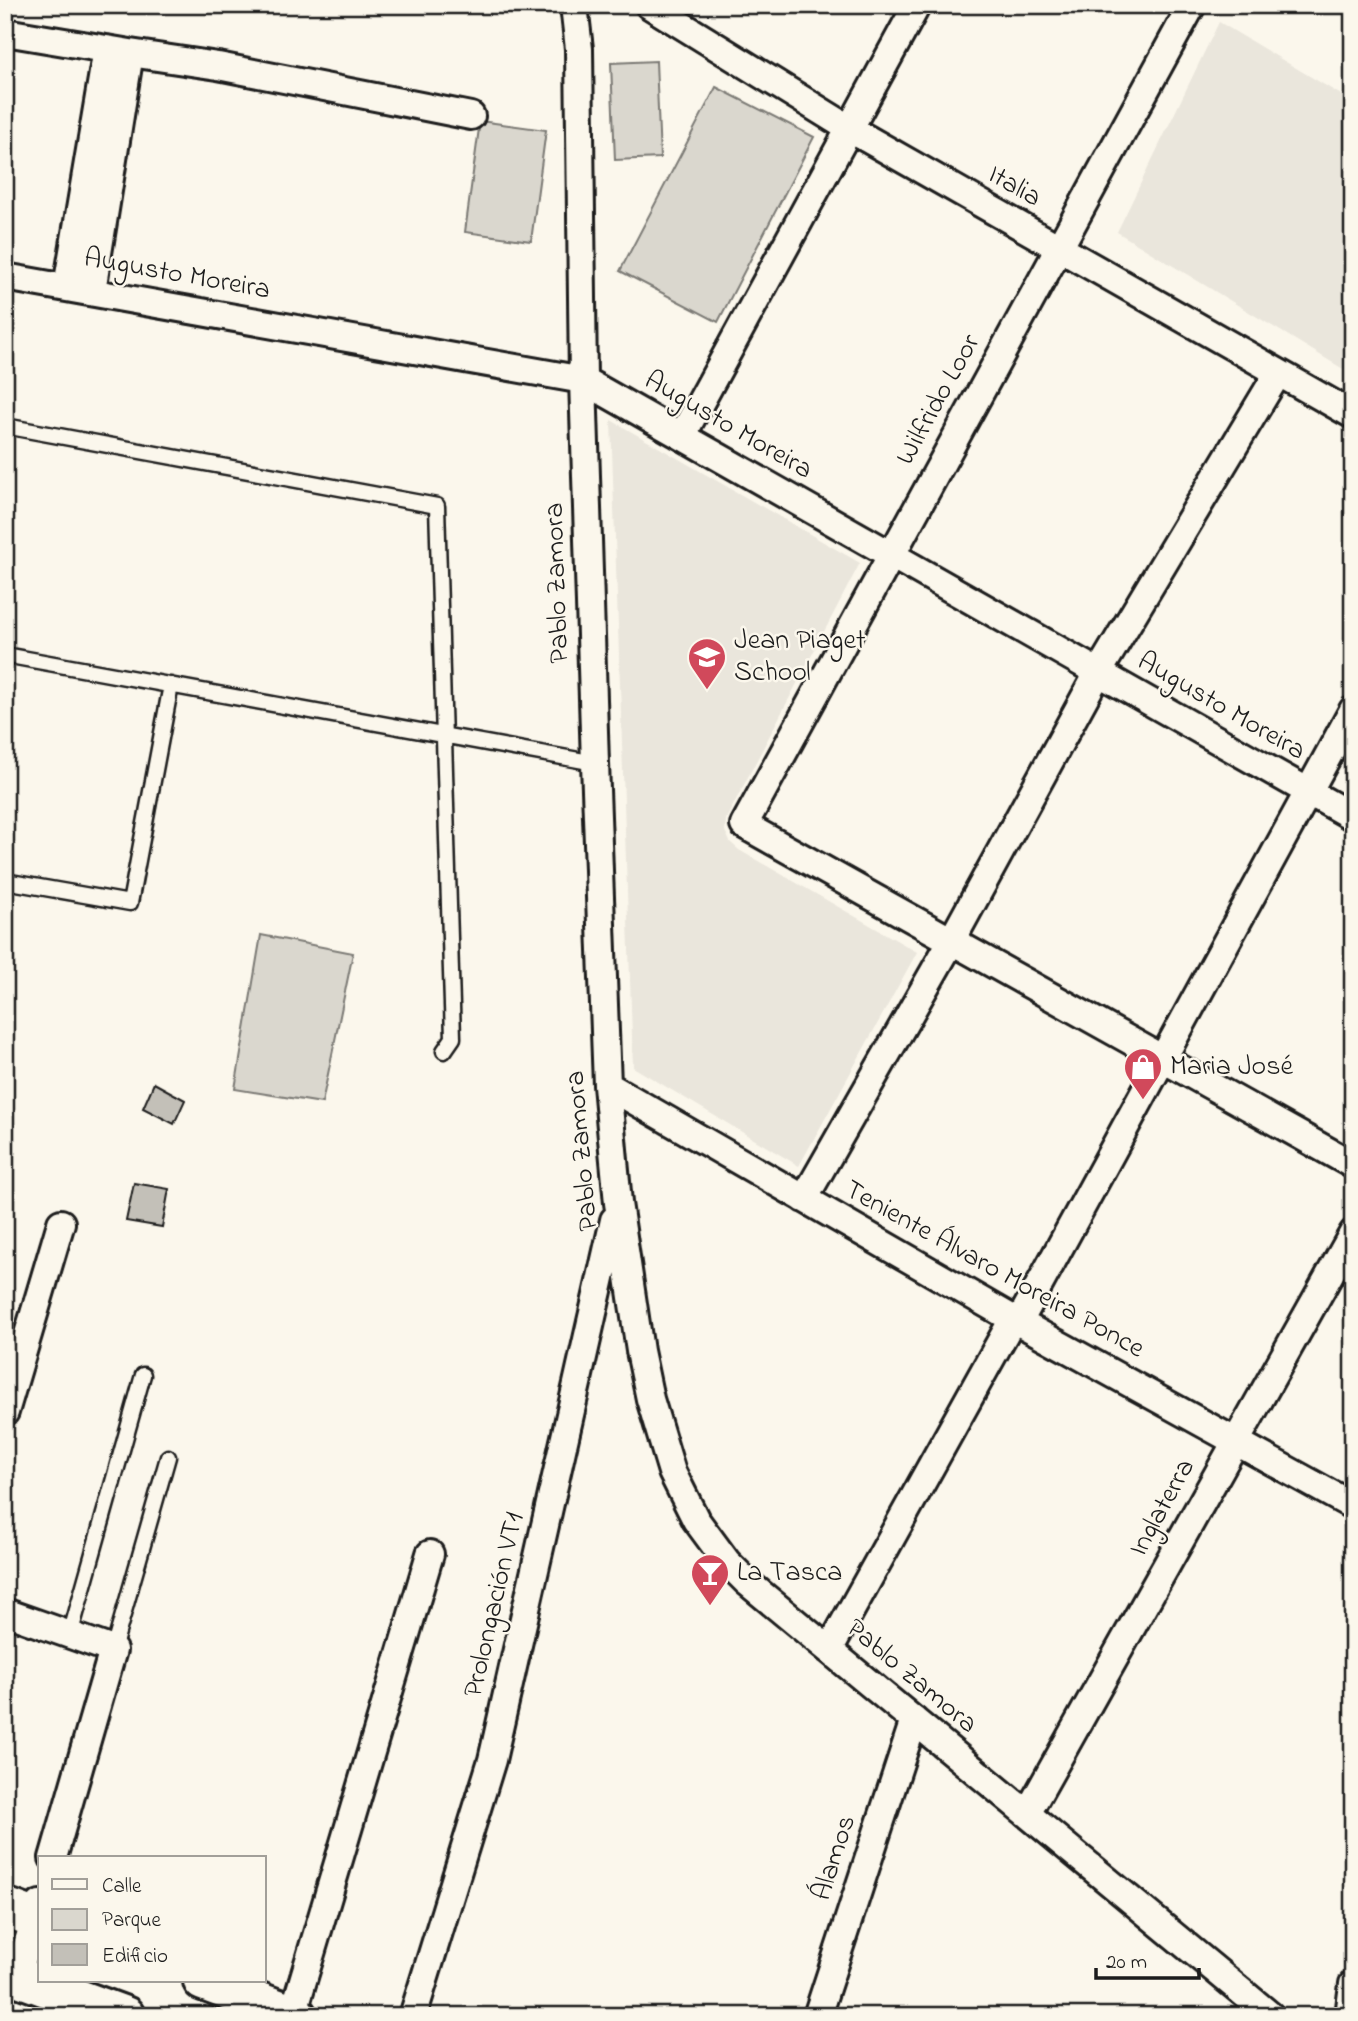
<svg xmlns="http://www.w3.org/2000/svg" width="1358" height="2021" font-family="'Indie Flower',sans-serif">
<rect width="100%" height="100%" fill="#fbf7ec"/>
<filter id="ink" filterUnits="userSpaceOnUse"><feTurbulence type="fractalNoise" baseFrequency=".0143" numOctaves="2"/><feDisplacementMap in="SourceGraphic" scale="14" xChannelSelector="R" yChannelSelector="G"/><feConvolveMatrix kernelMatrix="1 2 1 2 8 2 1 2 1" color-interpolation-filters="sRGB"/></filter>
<g filter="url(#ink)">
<path fill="#eae6dc" d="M 1219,22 L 1353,102 L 1353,375 L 1117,232 Z
M 611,420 L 860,563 L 726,819 L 725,831 L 730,842 L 739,850 L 917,952 L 799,1166 L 633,1067 Z"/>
<path fill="#dad7ce" stroke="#7b7a75" stroke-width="2" d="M 656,61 L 660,158 L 615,160 L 611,63 Z
M 716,87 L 814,137 L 718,322 L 620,271 Z
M 480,121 L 546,130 L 531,241 L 465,232 Z
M 261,935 L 353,953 L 322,1103 L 235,1089 Z"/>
<path fill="#c3c0b8" stroke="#1c1c1c" stroke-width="2" d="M 154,1083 L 185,1100 L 174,1124 L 143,1108 Z
M 134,1183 L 169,1189 L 162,1227 L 126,1221 Z"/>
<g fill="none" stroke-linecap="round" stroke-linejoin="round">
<defs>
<path id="lane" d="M 5,426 L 437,506 L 453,1038 L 444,1051
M 5,655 L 595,763
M 5,881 L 130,903 L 171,685
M 70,1635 L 143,1375
M 113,1650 L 168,1457"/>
<path id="street" d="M 574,5 L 579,49 L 583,380 L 595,763 L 607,1085 L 618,1203 L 640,1351 L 650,1399 L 672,1472 L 696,1520 L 727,1562 L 747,1582 L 1271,2016
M 649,5 L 850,129 L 1353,415
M 1192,5 L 744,825 L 1353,1165
M 5,32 L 130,53 L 218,66 L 471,116
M 5,277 L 583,380 L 1353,817
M 67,287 L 107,49
M 92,291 L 130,53
M 682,436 L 917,5
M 607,1085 L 1013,1319 L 1353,1506
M 804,1199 L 952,940 L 1098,673 L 1278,373
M 5,1412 L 61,1223
M 5,1612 L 113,1650 L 53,1858
M 829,1650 L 1013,1319 L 1019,1322 L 1353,710
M 1027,1814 L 1353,1233
M 17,1976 L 40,1904
M 293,2014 L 430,1554
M 413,2016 L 492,1760 L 614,1220
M 817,2016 L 914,1720
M 1349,2016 L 1353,1984"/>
<path id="secondary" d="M 5,1907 L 40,1920
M 5,1972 L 125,2016
M 203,1981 L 297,2016"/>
</defs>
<use href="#lane" stroke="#1c1c1c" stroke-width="19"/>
<use href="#street" stroke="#1c1c1c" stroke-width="32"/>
<use href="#secondary" stroke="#1c1c1c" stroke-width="44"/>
<use href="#lane" stroke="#fbf7ec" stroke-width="14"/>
<use href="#street" stroke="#fbf7ec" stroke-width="26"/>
<use href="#secondary" stroke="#fbf7ec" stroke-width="38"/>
</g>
</g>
<defs>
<symbol id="school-pin" viewBox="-11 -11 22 30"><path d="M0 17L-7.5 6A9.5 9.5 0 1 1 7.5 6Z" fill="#d1495b" stroke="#fbf7ec"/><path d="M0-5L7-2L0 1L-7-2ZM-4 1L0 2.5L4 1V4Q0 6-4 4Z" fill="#fff"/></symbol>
<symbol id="shop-pin" viewBox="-11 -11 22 30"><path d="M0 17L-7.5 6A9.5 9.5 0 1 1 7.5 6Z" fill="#d1495b" stroke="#fbf7ec"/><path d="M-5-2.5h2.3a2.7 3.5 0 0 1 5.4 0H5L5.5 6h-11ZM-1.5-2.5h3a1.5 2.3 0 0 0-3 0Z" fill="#fff"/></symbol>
<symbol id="bar-pin" viewBox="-11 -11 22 30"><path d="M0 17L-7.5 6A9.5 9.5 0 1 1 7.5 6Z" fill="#d1495b" stroke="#fbf7ec"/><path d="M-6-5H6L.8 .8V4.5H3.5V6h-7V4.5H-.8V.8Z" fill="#fff"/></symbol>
</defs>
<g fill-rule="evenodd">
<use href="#school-pin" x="685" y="635" width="44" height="60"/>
<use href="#shop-pin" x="1121" y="1045" width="44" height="60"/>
<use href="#bar-pin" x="688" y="1551" width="44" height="60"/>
</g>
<g text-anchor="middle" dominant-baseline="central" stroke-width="5" stroke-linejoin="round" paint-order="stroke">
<g font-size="28" fill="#1c1c1c" stroke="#fbf7ec">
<text transform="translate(1014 187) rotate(30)">Italia</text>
<text transform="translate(177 275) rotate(10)">Augusto Moreira</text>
<text transform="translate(939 400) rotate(-61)">Wilfrido Loor</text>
<text transform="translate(728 426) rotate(30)">Augusto Moreira</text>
<text transform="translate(558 583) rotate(-92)">Pablo Zamora</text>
<text transform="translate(1221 707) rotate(30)">Augusto Moreira</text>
<text transform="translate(583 1151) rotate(-95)">Pablo Zamora</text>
<text transform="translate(994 1270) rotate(29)">Teniente Álvaro Moreira Ponce</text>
<text transform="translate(1163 1508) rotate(-61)">Inglaterra</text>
<text transform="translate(495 1605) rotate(-77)">Prolongación VT1</text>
<text transform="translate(911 1677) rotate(40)">Pablo Zamora</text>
<text transform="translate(835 1858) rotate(-72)">Álamos</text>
</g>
<g font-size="28" fill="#1c1c1c" stroke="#fbf7ec" text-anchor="start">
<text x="734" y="641">Jean Piaget<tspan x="734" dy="32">School</tspan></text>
<text x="1170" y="1067">Maria José</text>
<text x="737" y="1573">La Tasca</text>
</g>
</g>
<rect width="1358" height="2021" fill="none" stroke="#fbf7ec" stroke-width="28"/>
<rect x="14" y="14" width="1330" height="1993" fill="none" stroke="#1c1c1c" stroke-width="2.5" filter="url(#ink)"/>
<rect x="38" y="1856" width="228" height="126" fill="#fbf7ec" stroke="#a29f99" stroke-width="2"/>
<rect x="52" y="1879" width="35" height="10" fill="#fbf7ec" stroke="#a29f99" stroke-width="2"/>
<text x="102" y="1892" font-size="21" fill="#1c1c1c">Calle</text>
<rect x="52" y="1909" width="35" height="21" fill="#dad7ce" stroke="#a29f99" stroke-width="2"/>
<text x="102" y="1926" font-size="21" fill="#1c1c1c">Parque</text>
<rect x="52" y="1944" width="35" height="21" fill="#c3c0b8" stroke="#a29f99" stroke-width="2"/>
<text x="102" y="1962" font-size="21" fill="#1c1c1c">Edificio</text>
<path d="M1096 1968v10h103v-10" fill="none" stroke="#1c1c1c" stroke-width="3.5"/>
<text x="1106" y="1968" font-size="21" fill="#1c1c1c" stroke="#fbf7ec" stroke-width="5" paint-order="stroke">20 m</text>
</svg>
